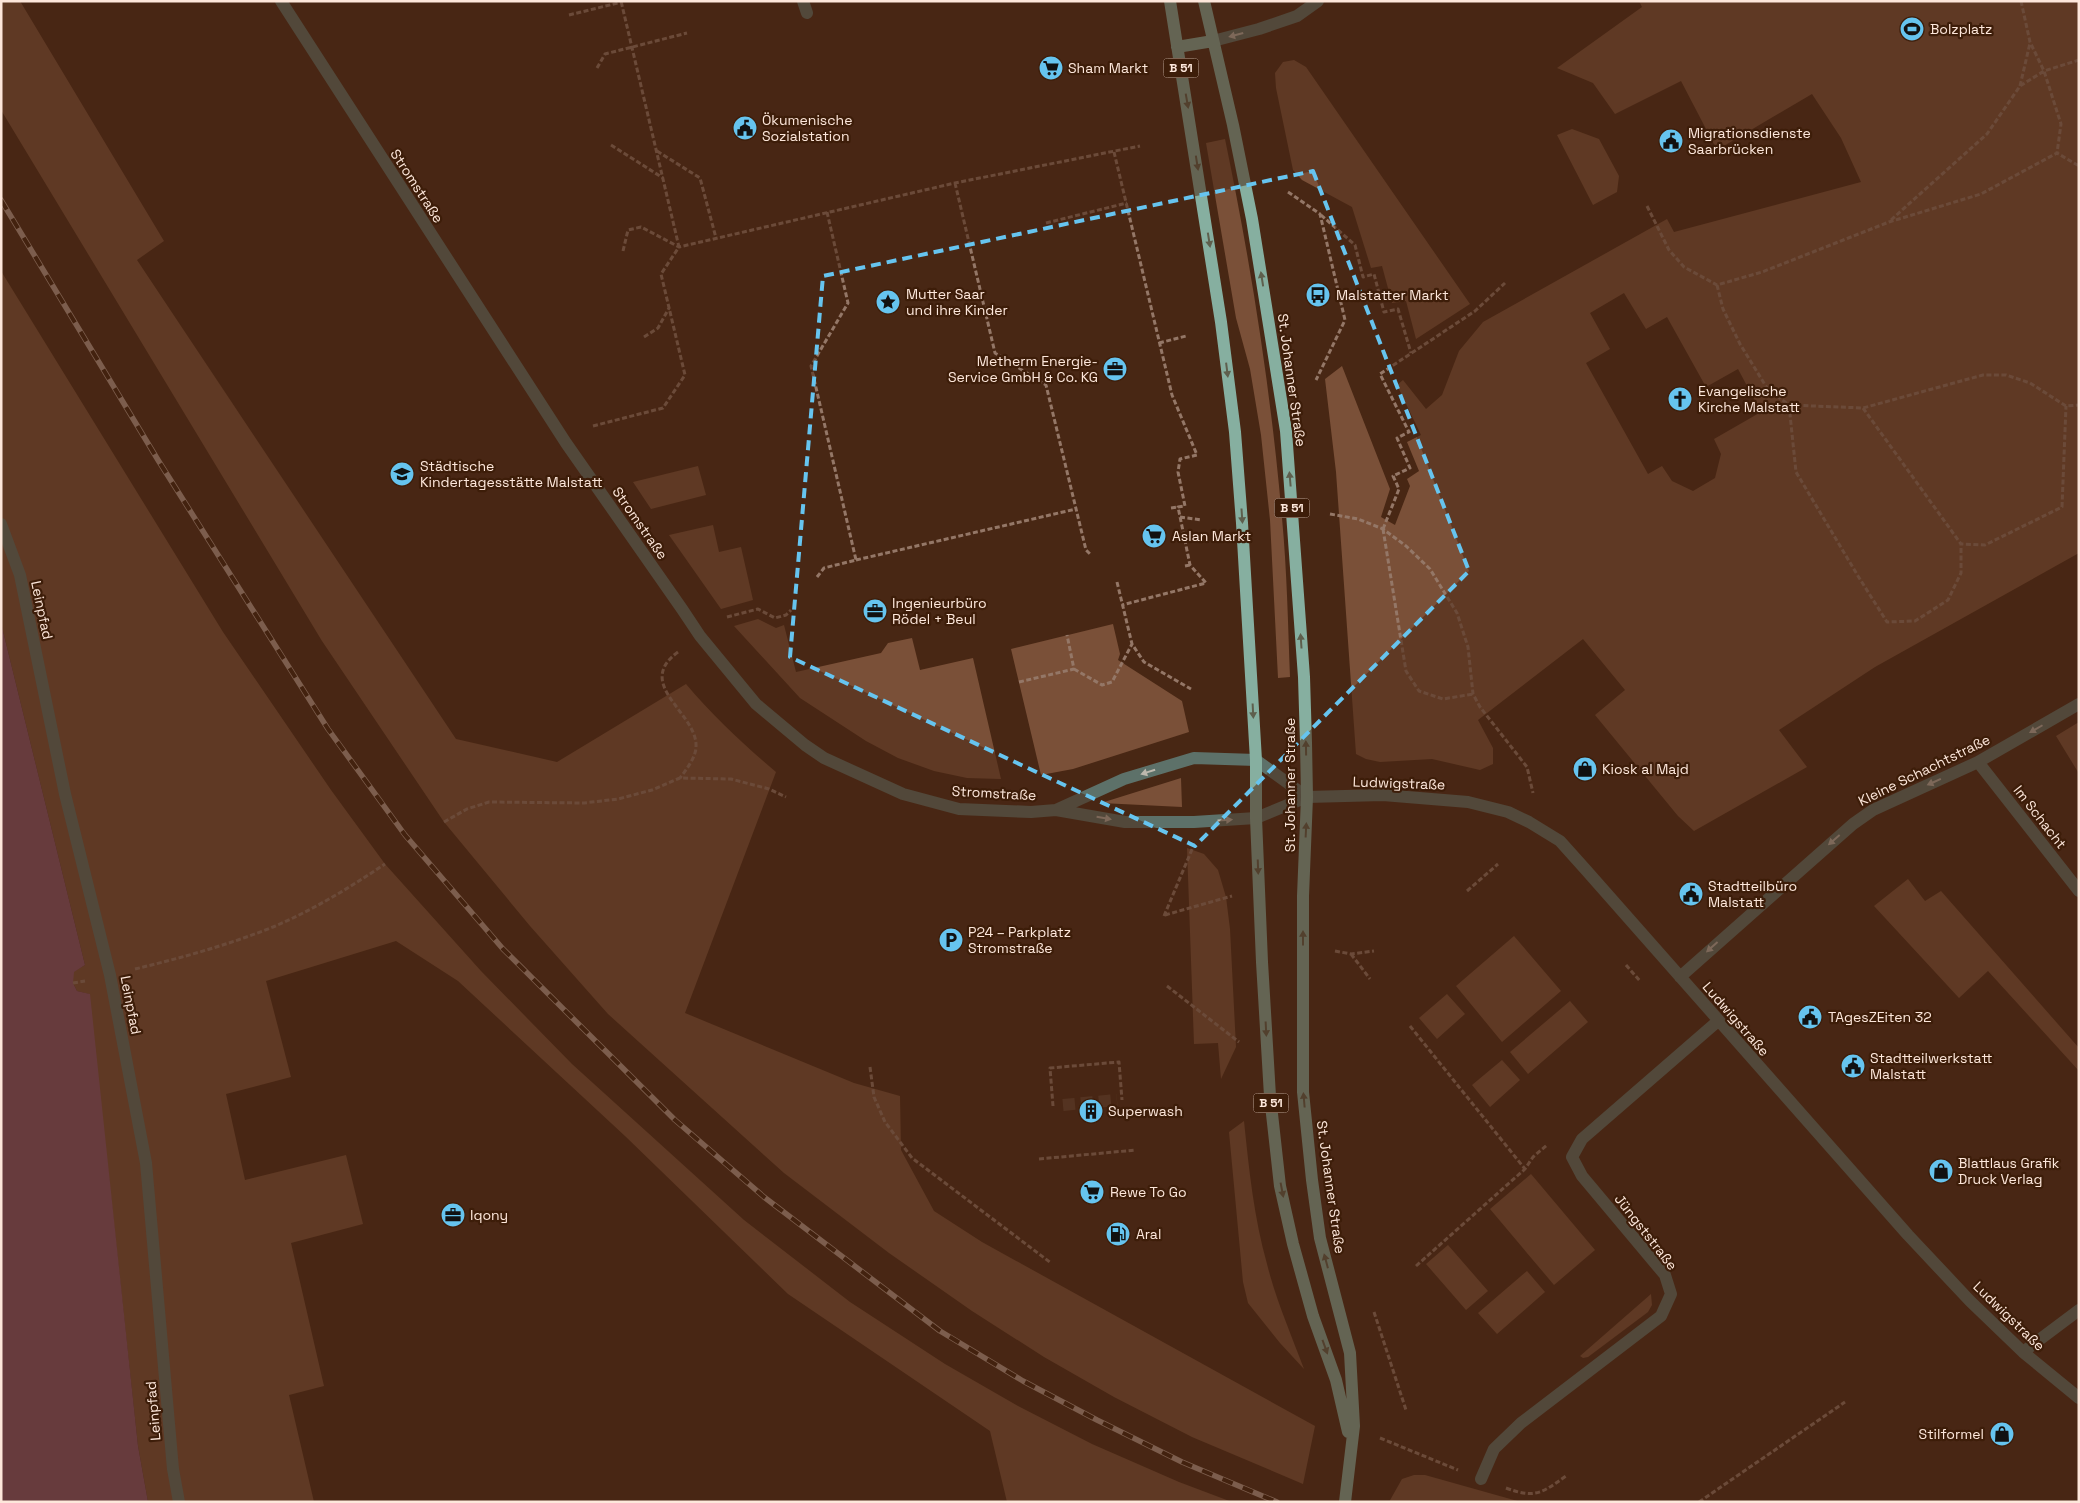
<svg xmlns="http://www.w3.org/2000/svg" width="2080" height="1503" font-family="'Space Grotesk',sans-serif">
<rect width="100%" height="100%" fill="#482714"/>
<path fill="#7a5038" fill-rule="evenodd" d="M 1,1 L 20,1 L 164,241 L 137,260 L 456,739 L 557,762 L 686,684 C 714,717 744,745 776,772 L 685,1013 L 854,1083 L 900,1096 L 901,1150 L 934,1211 L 982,1242 L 1315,1426 L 1303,1484 L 1192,1437 L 1114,1397 L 1044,1357 L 972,1311 L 889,1253 L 784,1173 L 608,1014 L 530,926 L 444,822 L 322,641 L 1,110 Z
M 1639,1 L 2079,1 L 2079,553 L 1875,667 L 1779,730 L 1807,767 L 1694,831 L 1678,816 L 1595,715 L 1625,690 L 1583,639 L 1478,720 L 1493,748 L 1493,764 L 1480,770 L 1432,759 L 1380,762 L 1366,759 L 1356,754 L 1336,472 L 1325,379 L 1342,366 L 1390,489 L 1381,517 L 1395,525 L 1410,486 L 1407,479 L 1419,471 L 1407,442 L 1421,435 L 1397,385 L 1403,380 L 1426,409 L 1442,395 L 1459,351 L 1483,322 L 1667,219 L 1674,232 L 1861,182 L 1841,138 L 1812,94 L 1717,150 L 1681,81 L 1615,114 L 1593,83 L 1557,68 L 1642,7 ZM 1624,293 L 1646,329 L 1667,317 L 1706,387 L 1738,369 L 1761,412 L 1714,439 L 1721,454 L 1715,478 L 1693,491 L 1672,481 L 1662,466 L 1648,474 L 1586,363 L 1610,349 L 1590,313 Z
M 1294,60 L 1306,67 L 1470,304 L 1416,339 L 1406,301 L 1392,303 L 1382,266 L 1371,268 L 1352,207 L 1302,180 L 1293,170 L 1276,88 L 1275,73 L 1283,62 Z
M 1572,129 L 1599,139 L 1619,176 L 1617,192 L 1593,205 L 1557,135 Z
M 1225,139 C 1251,264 1271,391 1282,518 C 1287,571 1288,624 1290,677 L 1278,678 L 1270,520 L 1261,435 L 1250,369 L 1236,318 L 1206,143 Z
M 1,271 L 223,632 L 331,790 L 385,864 L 481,971 L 572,1064 L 744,1220 L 850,1302 L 945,1364 L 1018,1406 L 1092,1444 L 1179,1482 L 1232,1502 L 1007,1502 L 990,1431 L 788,1294 L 625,1136 L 458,981 L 396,941 L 266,981 L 291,1077 L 226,1094 L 245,1180 L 346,1155 L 363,1224 L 291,1243 L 324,1386 L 289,1395 L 314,1502 L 148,1502 L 138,1446 L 89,994 L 77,991 L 73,983 L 73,972 L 85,965 L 1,623 Z
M 698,466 L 706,495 L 651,509 L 633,482 Z
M 713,525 L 719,552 L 741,547 L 753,600 L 721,609 L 669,535 Z
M 758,619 L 776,628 L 784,625 L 796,672 L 881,653 L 888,643 L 912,638 L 920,670 L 973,658 L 1001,779 L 967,778 L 934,771 L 898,758 L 866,741 L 800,698 L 734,626 Z
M 1113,624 L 1120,654 L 1118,660 L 1182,701 L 1189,732 L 1073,769 L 1041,775 L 1011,649 Z
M 2079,722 L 2079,772 L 2078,772 L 2056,736 Z
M 1181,778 L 1182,807 L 1101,803 Z
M 1187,848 L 1204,854 L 1218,870 L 1226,897 L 1230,929 L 1236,1047 L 1221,1079 L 1218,1043 L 1194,1044 Z
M 1908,879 L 1925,901 L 1941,891 L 2079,1048 L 2079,1071 L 1988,971 L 1959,998 L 1874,906 Z
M 1514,936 L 1561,991 L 1502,1042 L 1456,986 Z
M 1447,994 L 1465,1014 L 1437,1039 L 1419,1018 Z
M 1570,1001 L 1588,1022 L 1528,1074 L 1510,1052 Z
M 1502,1060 L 1520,1080 L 1490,1107 L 1472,1085 Z
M 1244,1121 C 1249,1170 1254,1218 1267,1264 C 1276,1300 1291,1334 1304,1369 L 1280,1343 L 1248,1303 L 1243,1282 L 1229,1132 Z
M 1531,1174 L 1595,1250 L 1554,1285 L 1490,1209 Z
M 1448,1245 L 1488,1291 L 1466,1310 L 1426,1264 Z
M 1527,1271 L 1545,1292 L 1497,1334 L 1478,1313 Z
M 1651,1294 L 1652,1305 L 1648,1312 L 1588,1357 L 1583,1358 L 1580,1356 Z
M 1414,1475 L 1425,1475 L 1521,1502 L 1389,1502 L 1402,1479 Z"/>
<path fill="#8c5570" d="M 1,623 L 85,965 L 74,972 L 73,983 L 77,991 L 90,994 L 138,1446 L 148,1502 L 1,1502 Z"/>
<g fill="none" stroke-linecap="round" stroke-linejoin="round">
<path stroke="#634432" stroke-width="12" stroke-dasharray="12 6" stroke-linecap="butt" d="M 1063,1105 L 1117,1100"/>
<path stroke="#947767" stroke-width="3" stroke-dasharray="5 2.5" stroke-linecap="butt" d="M 2021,1 L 2030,42 L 2044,71 L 2061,124 L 2057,153
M 569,15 L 622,2
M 597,68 L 605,54 L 687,33
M 2020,86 L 2030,43
M 611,145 L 663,178
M 657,151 L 700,178 L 716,238
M 1114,152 L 1172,395 L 1197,455 L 1180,459 L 1178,472 L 1185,506 L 1178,507 L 1190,565 L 1206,583 L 1122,605
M 955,183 L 995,353 L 1046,385 L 1086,550 L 1090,554
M 1288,192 L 1320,214 L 1345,320 L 1316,380
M 1647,206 L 1669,250 L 1684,267 L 1717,285 L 1762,272 L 1889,222 L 1981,194 L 2057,153 L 2079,166
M 1321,215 L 1355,245 L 1363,277 L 1374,274 L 1384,312 L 1398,309 L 1411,353
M 1891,220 L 1987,134 L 2020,86 L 2044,71 L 2079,60
M 1046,223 L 1127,203
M 623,251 L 628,230 L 641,227 L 679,247 L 955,183 L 1140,146
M 1717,285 L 1723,309 L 1740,344 L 1767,388 L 1789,405 L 1863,408 L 1983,375 L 2006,375 L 2030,383 L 2066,406 L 2079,405
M 644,337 L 658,328 L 669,308
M 1159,343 L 1186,336
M 1789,405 L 1796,472 L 1858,576 L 1887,622 L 1915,621 L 1948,600 L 1961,573 L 1961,544
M 1863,408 L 1961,544 L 1985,545 L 2062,507 L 2066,406
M 593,426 L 663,408 L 685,375 L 661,274 L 679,247 L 621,1
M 1171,508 L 1178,507
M 1330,514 L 1358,519 L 1383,529 L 1406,546 L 1430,569 L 1457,613 L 1468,647 L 1473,694 L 1480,707 L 1527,767 L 1533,793
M 1180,517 L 1202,520
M 1383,529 L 1399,489 L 1393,476 L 1410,468 L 1397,438 L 1409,432 L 1380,374 L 1475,311 L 1505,283
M 1383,529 L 1406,671 L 1419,691 L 1443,699 L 1473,694
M 856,560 L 1076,509
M 1185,566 L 1190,565
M 817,577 L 824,568 L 856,560 L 811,366 L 848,303 L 827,212
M 1117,582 L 1132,644 L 1144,662 L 1191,689
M 727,617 L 758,609 L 775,618 L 786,615 L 791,610
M 678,652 C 633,685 698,713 696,747 C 696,757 686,770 680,778
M 1074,669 L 1102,685 L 1112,682 L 1132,644
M 1019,682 L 1074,669 L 1067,635
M 444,822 L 467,809 L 489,802 L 584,803 L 618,799 L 652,790 L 680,778 L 731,779 L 769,789 L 786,797
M 1467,891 L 1498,864
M 1165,915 L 1232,896
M 1164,916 L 1193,847
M 1335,951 L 1351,954 L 1374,951
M 1351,954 L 1370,979
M 1626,965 L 1640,981
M 135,969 C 181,958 228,945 273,927 C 313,910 349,888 385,864
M 73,983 L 85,981
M 1167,986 L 1239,1042
M 1410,1026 L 1525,1169
M 870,1067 L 874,1097 L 885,1122 L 912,1158 L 1051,1263
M 1053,1106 L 1050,1068 L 1119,1062 L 1122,1100
M 1039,1159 L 1136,1150
M 1416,1266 L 1525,1169 L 1533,1157 L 1547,1145
M 1374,1312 L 1406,1410
M 1380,1438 L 1458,1470
M 1506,1488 C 1535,1499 1542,1493 1566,1476
M 1699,1502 L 1845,1402"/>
<path stroke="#5d7169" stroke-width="12" d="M 281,1 L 566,443 L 682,609 L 700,636 L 756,704 L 805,745 L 824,758 L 903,794 L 959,809 L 1031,812 L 1056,810 L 1125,822 L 1194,822 L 1256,818 L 1307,797 L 1383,795 L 1468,802 L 1508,812 L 1529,822 L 1560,841 L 1586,870 L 1908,1235 L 1970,1301 L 2023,1352 L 2079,1398
M 803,1 L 807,13
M 1213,41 L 1259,29 L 1297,16 L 1318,1
M 1,524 L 20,575 L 65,794 L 110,975 L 146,1163 L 173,1469 L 179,1502
M 1978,762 L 2079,891
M 1056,810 L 1124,779 L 1194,758 L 1256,760 L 1307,797
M 1680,977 L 1853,824 L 1873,810 L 1978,762 L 2079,704
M 2023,1352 L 2079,1310
M 1481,1479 L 1494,1449 L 1521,1423 L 1661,1316 L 1671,1294 L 1665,1275 L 1582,1176 L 1572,1157 L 1582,1139 L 1718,1021"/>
<path stroke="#86afa0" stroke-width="12" d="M 1170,1 L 1221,322 L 1235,432 L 1242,523 L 1256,760 L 1256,818 L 1262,962 L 1270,1096 L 1280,1186 L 1293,1244 L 1313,1316 L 1336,1380 L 1348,1432
M 1204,1 L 1233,125 L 1252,219 L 1286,431 L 1304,677 L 1306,743 L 1307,797 L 1303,896 L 1303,1092 L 1312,1180 L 1320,1238 L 1350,1353 L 1354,1426 L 1345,1502
M 1177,47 L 1213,41"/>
<defs>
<path id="rail" d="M 1,200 L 158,460 L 328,729 L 405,835 L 503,949 L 675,1120 L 764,1197 L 940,1331 L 1023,1381 L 1097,1420 L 1182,1462 L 1277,1502"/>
</defs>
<use href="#rail" stroke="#bba192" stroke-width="5.5"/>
<use href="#rail" stroke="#3d1d09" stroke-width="4" stroke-dasharray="11" stroke-linecap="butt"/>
</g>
<defs><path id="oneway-solid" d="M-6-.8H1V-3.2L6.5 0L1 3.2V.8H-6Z" transform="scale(1.25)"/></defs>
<g fill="#bdb8ad">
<use href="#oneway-solid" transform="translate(1236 35) rotate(165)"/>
<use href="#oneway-solid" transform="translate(2036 729) rotate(150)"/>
<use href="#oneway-solid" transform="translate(1148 772) rotate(162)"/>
<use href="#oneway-solid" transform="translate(1934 782) rotate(156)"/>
<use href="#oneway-solid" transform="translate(1104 818) rotate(10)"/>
<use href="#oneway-solid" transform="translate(1225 820) rotate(-4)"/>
<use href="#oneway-solid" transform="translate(1834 840) rotate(139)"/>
<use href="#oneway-solid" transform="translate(1712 947) rotate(138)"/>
</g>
<g fill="#5e5f4d">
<use href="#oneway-solid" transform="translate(1187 101) rotate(80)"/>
<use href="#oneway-solid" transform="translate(1197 163) rotate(81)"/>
<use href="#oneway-solid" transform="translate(1209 240) rotate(81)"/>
<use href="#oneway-solid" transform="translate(1262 279) rotate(-99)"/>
<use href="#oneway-solid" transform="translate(1227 370) rotate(83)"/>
<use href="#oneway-solid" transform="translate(1290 479) rotate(-95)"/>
<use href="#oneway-solid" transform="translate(1242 516) rotate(86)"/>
<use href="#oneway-solid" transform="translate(1301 641) rotate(-94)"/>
<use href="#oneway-solid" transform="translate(1253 711) rotate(87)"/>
<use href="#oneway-solid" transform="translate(1306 748) rotate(-91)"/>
<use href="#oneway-solid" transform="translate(1306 830) rotate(-87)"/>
<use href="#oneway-solid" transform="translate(1258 867) rotate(88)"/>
<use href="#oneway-solid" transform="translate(1303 938) rotate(-90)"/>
<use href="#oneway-solid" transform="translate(1266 1029) rotate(87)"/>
<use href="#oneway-solid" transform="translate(1304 1100) rotate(-95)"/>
<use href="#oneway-solid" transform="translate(1282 1190) rotate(79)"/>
<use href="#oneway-solid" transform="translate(1326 1261) rotate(-105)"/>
<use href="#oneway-solid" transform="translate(1325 1347) rotate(70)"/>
</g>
<path d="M0 0H2080V1503H0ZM 1313,171 L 1469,571 L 1195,846 L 790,657 L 823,276 Z" fill="#482714" fill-opacity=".55" fill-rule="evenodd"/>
<path fill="none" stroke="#66c4ef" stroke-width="4" stroke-dasharray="10 6" stroke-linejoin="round" d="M 1313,171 L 1469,571 L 1195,846 L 790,657 L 823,276 Z"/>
<defs>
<symbol id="stadium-disc" viewBox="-11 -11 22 22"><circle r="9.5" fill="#66c4ef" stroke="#3d1d09"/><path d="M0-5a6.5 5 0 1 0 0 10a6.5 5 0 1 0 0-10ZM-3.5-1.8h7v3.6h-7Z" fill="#111"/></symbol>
<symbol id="supermarket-disc" viewBox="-11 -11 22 22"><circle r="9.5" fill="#66c4ef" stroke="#3d1d09"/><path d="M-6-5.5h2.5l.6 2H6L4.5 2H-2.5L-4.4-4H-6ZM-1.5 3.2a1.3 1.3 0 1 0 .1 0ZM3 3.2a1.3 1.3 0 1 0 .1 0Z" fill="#111"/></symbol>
<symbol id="civic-disc" viewBox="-11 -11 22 22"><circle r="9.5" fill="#66c4ef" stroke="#3d1d09"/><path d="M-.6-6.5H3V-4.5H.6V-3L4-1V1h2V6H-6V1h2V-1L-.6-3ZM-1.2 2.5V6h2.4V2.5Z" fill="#111"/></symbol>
<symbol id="bus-disc" viewBox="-11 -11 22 22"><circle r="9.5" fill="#66c4ef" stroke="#3d1d09"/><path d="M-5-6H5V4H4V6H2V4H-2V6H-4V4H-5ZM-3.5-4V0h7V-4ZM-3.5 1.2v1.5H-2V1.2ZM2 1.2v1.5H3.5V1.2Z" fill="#111"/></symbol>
<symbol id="sight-disc" viewBox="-11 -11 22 22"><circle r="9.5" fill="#66c4ef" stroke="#3d1d09"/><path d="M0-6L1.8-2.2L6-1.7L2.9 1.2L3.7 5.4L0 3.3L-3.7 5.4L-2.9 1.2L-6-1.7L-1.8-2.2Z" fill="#111"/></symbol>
<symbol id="office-disc" viewBox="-11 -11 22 22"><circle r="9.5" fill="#66c4ef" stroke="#3d1d09"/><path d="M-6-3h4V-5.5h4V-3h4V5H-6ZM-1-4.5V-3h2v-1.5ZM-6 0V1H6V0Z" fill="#111"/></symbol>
<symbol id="church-disc" viewBox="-11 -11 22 22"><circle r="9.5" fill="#66c4ef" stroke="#3d1d09"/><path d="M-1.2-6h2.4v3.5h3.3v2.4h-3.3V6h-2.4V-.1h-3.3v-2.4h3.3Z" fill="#111"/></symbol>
<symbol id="school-disc" viewBox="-11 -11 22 22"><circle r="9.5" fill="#66c4ef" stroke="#3d1d09"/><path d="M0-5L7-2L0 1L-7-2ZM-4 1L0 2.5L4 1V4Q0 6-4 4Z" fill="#111"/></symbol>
<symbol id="shop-disc" viewBox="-11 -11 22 22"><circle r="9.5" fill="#66c4ef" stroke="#3d1d09"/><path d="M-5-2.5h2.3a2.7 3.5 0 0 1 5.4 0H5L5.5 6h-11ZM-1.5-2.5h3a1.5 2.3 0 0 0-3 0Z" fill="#111"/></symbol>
<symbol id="parking-disc" viewBox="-11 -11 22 22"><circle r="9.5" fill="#66c4ef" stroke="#3d1d09"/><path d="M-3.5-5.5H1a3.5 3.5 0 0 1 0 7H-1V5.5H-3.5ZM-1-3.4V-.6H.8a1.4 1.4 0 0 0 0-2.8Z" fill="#111"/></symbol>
<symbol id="building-disc" viewBox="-11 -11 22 22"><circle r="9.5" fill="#66c4ef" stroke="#3d1d09"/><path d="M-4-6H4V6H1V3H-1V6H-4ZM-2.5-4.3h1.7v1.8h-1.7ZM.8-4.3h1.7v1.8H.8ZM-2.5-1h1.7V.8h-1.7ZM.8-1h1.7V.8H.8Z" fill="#111"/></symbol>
<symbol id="fuel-disc" viewBox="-11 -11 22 22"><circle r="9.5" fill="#66c4ef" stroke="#3d1d09"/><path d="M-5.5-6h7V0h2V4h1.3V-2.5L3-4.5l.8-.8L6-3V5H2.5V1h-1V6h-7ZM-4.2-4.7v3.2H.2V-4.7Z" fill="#111"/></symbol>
</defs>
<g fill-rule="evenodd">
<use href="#stadium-disc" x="1898" y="15" width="28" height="28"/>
<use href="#supermarket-disc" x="1037" y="54" width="28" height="28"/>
<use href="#civic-disc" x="731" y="114" width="28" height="28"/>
<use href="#civic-disc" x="1657" y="127" width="28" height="28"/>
<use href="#bus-disc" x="1304" y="281" width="28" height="28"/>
<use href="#sight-disc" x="874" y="288" width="28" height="28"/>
<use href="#office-disc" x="1101" y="355" width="28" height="28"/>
<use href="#church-disc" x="1666" y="385" width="28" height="28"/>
<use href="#school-disc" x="388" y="460" width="28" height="28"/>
<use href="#supermarket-disc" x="1140" y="522" width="28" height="28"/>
<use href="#office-disc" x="861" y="597" width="28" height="28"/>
<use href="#shop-disc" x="1571" y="755" width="28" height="28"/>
<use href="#civic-disc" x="1677" y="880" width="28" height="28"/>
<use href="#parking-disc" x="937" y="926" width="28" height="28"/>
<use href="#civic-disc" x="1796" y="1003" width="28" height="28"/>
<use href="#civic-disc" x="1839" y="1052" width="28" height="28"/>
<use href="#building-disc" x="1077" y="1097" width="28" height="28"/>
<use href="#shop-disc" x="1927" y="1157" width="28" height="28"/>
<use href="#supermarket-disc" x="1078" y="1178" width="28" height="28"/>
<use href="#office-disc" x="439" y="1201" width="28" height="28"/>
<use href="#fuel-disc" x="1104" y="1220" width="28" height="28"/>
<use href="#shop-disc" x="1988" y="1420" width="28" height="28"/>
</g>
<g text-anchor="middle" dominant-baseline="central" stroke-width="4.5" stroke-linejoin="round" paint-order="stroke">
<g fill="#3d1d09" stroke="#c3aa9c" stroke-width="1">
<rect x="1163.5" y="58.5" width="35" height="19" rx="4"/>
<rect x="1274.5" y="498.5" width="35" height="19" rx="4"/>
<rect x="1253.5" y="1093.5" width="35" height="19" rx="4"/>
</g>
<g font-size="12" font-weight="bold" fill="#fde7db">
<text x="1181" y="68">B 51</text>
<text x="1292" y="508">B 51</text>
<text x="1271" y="1103">B 51</text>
</g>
<g font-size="14" fill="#fde7db" stroke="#3d1d09" text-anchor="start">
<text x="1930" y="29">Bolzplatz</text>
<text x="1068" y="68">Sham Markt</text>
<text x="762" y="120">Ökumenische<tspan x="762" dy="16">Sozialstation</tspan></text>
<text x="1688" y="133">Migrationsdienste<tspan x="1688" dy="16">Saarbrücken</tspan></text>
<text x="906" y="294">Mutter Saar<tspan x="906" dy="16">und ihre Kinder</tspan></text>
<text x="1336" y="295">Malstatter Markt</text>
<text x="1098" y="361" text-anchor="end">Metherm Energie-<tspan x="1098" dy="16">Service GmbH &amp; Co. KG</tspan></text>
<text x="1698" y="391">Evangelische<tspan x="1698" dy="16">Kirche Malstatt</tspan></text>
<text x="420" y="466">Städtische<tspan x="420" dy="16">Kindertagesstätte Malstatt</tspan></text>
<text x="1172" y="536">Aslan Markt</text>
<text x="892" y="603">Ingenieurbüro<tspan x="892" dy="16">Rödel + Beul</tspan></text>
<text x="1602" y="769">Kiosk al Majd</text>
<text x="1708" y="886">Stadtteilbüro<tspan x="1708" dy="16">Malstatt</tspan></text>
<text x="968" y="932">P24 – Parkplatz<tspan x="968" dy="16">Stromstraße</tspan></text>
<text x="1828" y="1017">TAgesZEiten 32</text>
<text x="1870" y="1058">Stadtteilwerkstatt<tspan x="1870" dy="16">Malstatt</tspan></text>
<text x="1108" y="1111">Superwash</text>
<text x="1958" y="1163">Blattlaus Grafik<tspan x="1958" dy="16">Druck Verlag</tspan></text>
<text x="1110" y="1192">Rewe To Go</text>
<text x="470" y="1215">Iqony</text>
<text x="1136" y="1234">Aral</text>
<text x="1984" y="1434" text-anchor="end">Stilformel</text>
</g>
<g font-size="14" fill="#fde7db" stroke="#3d1d09">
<text transform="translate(417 186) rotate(57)">Stromstraße</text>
<text transform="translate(1292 380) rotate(82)">St. Johanner Straße</text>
<text transform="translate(640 523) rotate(55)">Stromstraße</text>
<text transform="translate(42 610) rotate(78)">Leinpfad</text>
<text transform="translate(1924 770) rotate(-26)">Kleine Schachtstraße</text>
<text transform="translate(1399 783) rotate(2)">Ludwigstraße</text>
<text transform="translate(1290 785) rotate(-90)">St. Johanner Straße</text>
<text transform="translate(994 793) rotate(3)">Stromstraße</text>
<text transform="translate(2040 817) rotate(52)">Im Schacht</text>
<text transform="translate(131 1005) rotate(79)">Leinpfad</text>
<text transform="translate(1736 1019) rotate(49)">Ludwigstraße</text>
<text transform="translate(1331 1187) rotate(82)">St. Johanner Straße</text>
<text transform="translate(1646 1232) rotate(52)">Jüngststraße</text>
<text transform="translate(2009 1316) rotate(44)">Ludwigstraße</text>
<text transform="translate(153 1411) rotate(-95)">Leinpfad</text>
</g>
</g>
<rect width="2080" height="1503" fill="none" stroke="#fde7db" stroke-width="5"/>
</svg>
